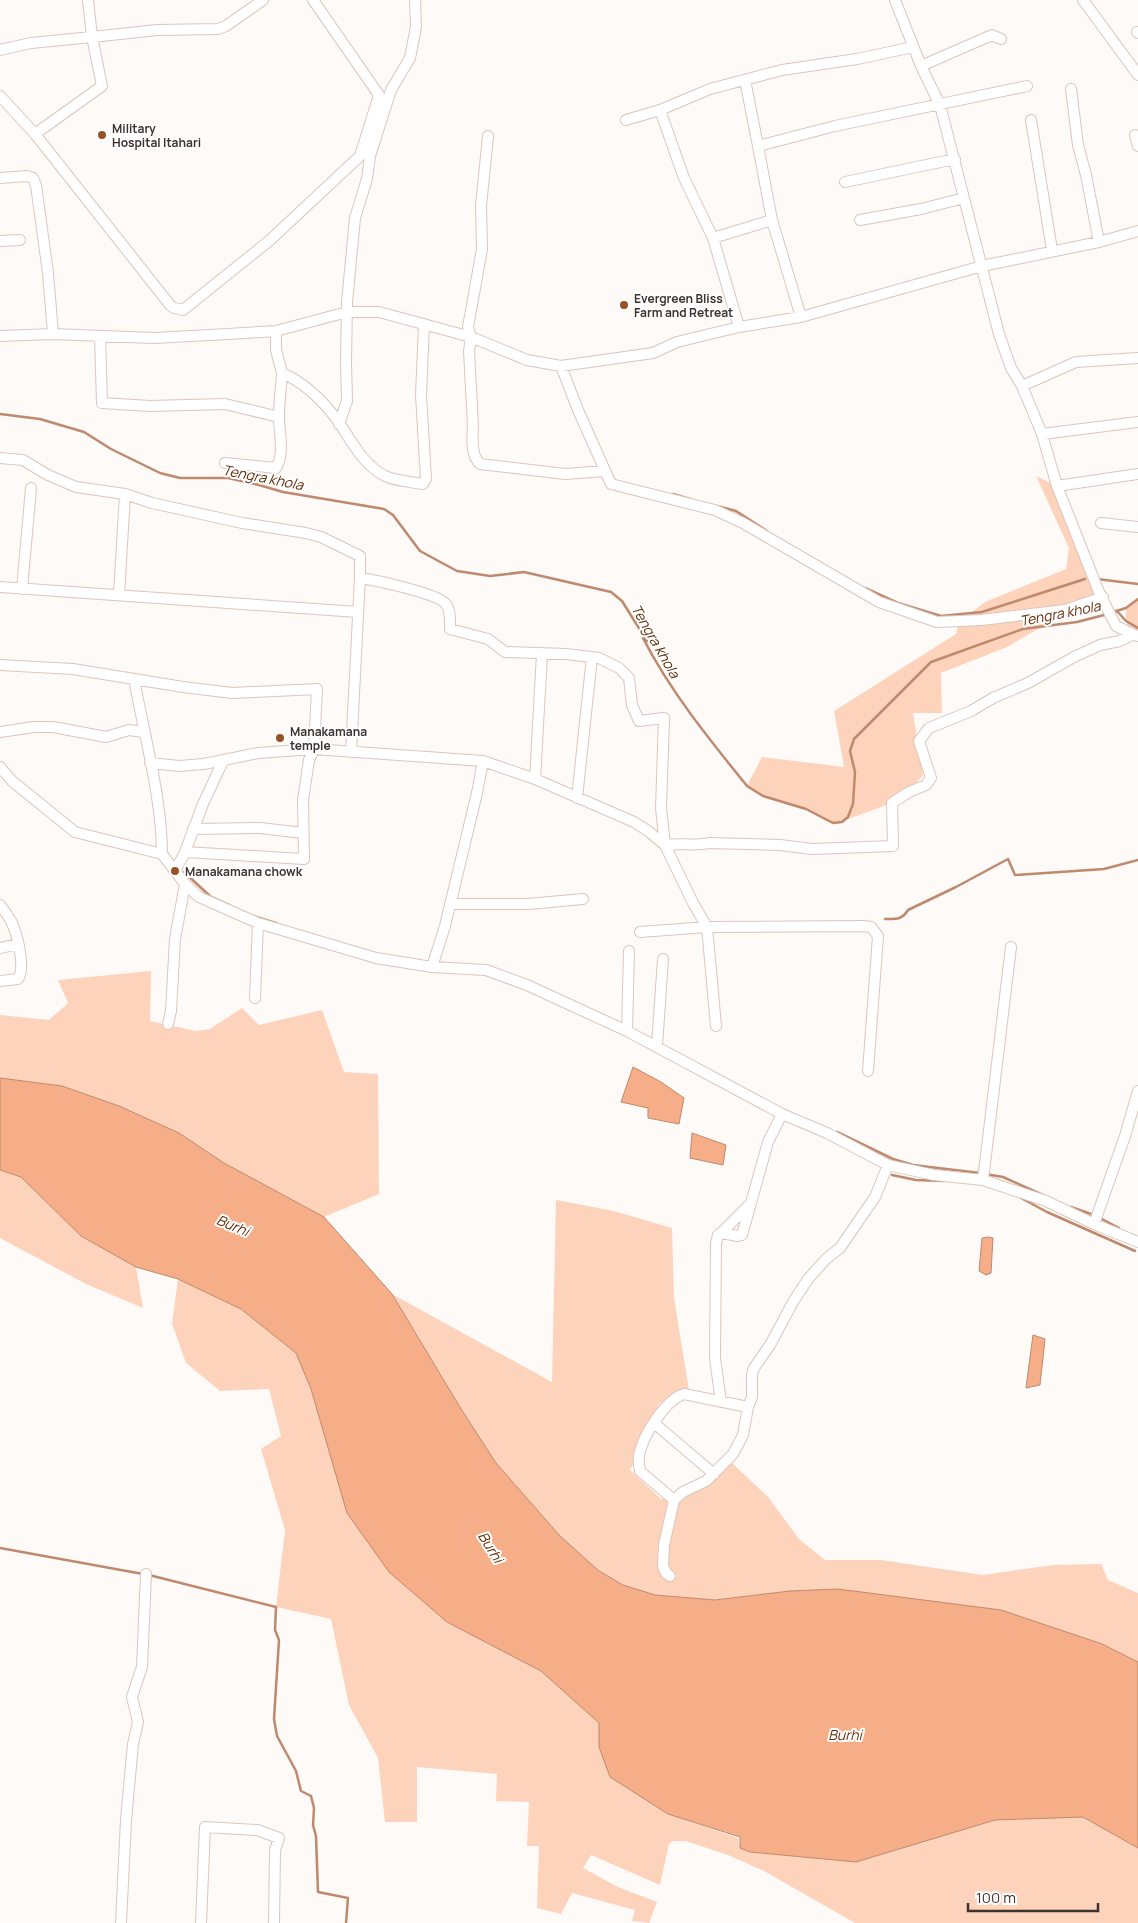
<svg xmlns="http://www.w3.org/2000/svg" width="1138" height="1923" font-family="Manrope,sans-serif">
<rect width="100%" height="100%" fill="#fefaf8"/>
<path fill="#fed3bc" d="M 1036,476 L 1057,486 L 1103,597 L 1065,610 L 1045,625 L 1007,647 L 941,673 L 942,713 L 913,713 L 923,775 L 909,792 L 892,803 L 837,823 L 827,821 L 806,809 L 758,794 L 747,786 L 762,757 L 844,767 L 834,711 L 956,634 L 959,622 L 985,602 L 1066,569 L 1069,548 Z
M 1138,599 L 1138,636 L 1132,635 L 1126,621 L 1126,608 Z
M 151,971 L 150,1021 L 196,1031 L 210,1029 L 242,1008 L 259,1025 L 322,1010 L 344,1072 L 378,1074 L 379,1194 L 324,1217 L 224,1163 L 179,1133 L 119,1106 L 62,1086 L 0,1078 L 0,1015 L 49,1020 L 68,1003 L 58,980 Z
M 0,1170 L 21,1177 L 81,1236 L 136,1267 L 143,1308 L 86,1284 L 0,1238 Z
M 556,1200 L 614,1211 L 672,1228 L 674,1298 L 689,1390 L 671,1396 L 659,1404 L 646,1441 L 630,1470 L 661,1499 L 696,1490 L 731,1462 L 768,1497 L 799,1539 L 825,1560 L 881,1560 L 983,1575 L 1053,1565 L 1101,1564 L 1108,1580 L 1138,1593 L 1138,1662 L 1102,1644 L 838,1589 L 790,1591 L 715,1600 L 655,1595 L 623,1585 L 599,1571 L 560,1536 L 496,1463 L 461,1409 L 392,1294 L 552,1382 Z
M 178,1279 L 241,1309 L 296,1353 L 311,1389 L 447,1622 L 541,1671 L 599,1723 L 599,1747 L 610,1777 L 668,1814 L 738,1838 L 740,1848 L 750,1852 L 856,1862 L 995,1820 L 1083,1817 L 1138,1848 L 1138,1923 L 855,1923 L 764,1871 L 728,1855 L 686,1841 L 673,1841 L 669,1844 L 660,1885 L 591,1855 L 583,1868 L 618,1887 L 657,1902 L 649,1923 L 632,1921 L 635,1910 L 572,1893 L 561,1914 L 537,1908 L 539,1846 L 527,1846 L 529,1802 L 496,1801 L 497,1774 L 417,1767 L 417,1822 L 385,1822 L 378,1758 L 349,1705 L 331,1619 L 276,1607 L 285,1530 L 261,1449 L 281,1436 L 269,1389 L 220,1391 L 186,1363 L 172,1324 Z"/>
<path fill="#f5ae88" stroke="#be896d" d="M 633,1067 L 661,1082 L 684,1098 L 679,1124 L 648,1118 L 648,1108 L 621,1102 Z
M 0,1078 L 62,1086 L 119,1106 L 179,1133 L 224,1163 L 324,1217 L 392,1294 L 461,1409 L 496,1463 L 560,1536 L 599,1571 L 623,1585 L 655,1595 L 715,1600 L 790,1591 L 838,1589 L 1001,1610 L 1102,1644 L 1138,1662 L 1138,1848 L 1083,1817 L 995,1820 L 856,1862 L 750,1852 L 740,1848 L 740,1837 L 668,1814 L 610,1777 L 599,1747 L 599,1723 L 541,1671 L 447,1622 L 389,1572 L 347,1513 L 311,1389 L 296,1353 L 241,1309 L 178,1279 L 136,1267 L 81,1236 L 21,1177 L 0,1170 Z
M 692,1133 L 726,1145 L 723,1165 L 690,1158 Z
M 988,1237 L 993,1238 L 991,1273 L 986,1275 L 979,1271 L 982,1238 Z
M 1033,1335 L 1045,1339 L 1040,1385 L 1026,1388 Z"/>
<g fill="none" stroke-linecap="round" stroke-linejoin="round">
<path stroke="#be896d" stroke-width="2.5" d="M 0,414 L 40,419 L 84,432 L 111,449 L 160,473 L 180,478 L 228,478 L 259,485 L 283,492 L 384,509 L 393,515 L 420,551 L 457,571 L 490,576 L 524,572 L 611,592 L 622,601 L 647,641 L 643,638 C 670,691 709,739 747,786 L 763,796 L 806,809 L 833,823 L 842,822 L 848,817 L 853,804 L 855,772 L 850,751 L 854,739 L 931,662 L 1023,629 L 1077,622 L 1108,614
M 673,494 L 690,499
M 717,506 L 736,511 L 767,531
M 1097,579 L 1138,584
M 865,588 L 898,603 L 941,616 L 982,612 L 1085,579
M 1117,611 L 1126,621 L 1138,628
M 1113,612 L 1126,608 L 1138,599
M 184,872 L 211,897 L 229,905
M 253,916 L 276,923
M 885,919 C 896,919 902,920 908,910 L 956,887 L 1008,859 L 1015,875 L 1104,869 L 1138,860
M 837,1132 L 893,1159 L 913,1165 L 980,1173
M 985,1174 L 1003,1177 L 1043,1195
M 892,1175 L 916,1180 L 943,1181
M 1021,1198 L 1047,1212 L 1135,1251
M 1071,1207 L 1091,1214
M 1100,1218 L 1119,1228
M 0,1548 L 143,1574
M 149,1575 L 276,1607 L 275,1630 L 279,1640 L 274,1719 L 277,1736 L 296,1771 L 301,1791 L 311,1796 L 314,1808 L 313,1825 L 316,1836 L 318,1892 L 348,1898 L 346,1923"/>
<defs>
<path id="street" d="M 88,0 L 92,37 L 157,30 L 218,29 L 226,26 L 263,0
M 895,0 L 921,66 L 940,105 L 999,334 L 1011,368 L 1022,386 L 1042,434 L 1057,486 L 1099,592 L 1116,626 L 1137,636
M 1083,0 L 1138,75
M 1137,32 L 1138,33
M 0,50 L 31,43 L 92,37 L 102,86 L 35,134
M 921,66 L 992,35 L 1001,39
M 745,80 L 758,146
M 1071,89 L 1078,145 L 1086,175 L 1099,242
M 0,96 L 35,134 L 170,305 L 174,308 L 183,310 L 269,241 L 360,156 L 379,95 L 313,0
M 660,110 L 684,178 L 713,238 L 739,327
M 626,120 L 660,110 L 710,89 L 782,70 L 857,59 L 913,47
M 1031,120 L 1052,250
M 1135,135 L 1138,146
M 488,136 L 481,206 L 482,249 L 468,327 L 471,337 L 469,351 L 473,426 C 472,438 471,456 480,464 L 565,474 L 605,471
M 0,178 L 27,176 L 33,178 L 36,185 L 48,273 L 53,334
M 845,182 L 955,159
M 860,220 L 921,209 L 964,198
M 713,238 L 772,220
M 0,241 L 20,240
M 801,317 L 772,220 L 758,146 L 835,126 L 1027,86
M 276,331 L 276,350 L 282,373 C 303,382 321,399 335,417 C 350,437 361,464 385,476 C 396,481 411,482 423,484 L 426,479 L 421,395 L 424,324
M 0,336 L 53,334 L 154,338 L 228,334 L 276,331 L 347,312 L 379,312 L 471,337 L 527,360 L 561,366 L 653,353 L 677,342 L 739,327 L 801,317 L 982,266 L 1099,242 L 1138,231
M 100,336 L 102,403 L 150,406 L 225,404 L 279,417
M 561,366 L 578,410 L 611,484 L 715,510 L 743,523 L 879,602 L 937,622 L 981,620 L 1065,610 L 1103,597
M 1022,386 L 1076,362 L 1138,358
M 339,424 L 347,401 L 346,363 L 347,302 L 355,218 L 367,179 L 370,156 L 391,90 L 410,58 L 416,27 L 415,0
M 1042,434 L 1138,422
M 0,458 L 23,460 L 48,475 L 76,487 L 125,494 L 152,503 L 242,523 L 306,533 L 321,537 L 360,556 L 360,578 C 375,580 435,593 445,603 C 451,609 450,621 450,629 L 488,639 L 505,652 L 566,654 L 599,658 L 619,668 L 629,678 L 632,705 L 639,721 L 664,718 L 661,808 L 665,845 L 693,903 L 707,927 L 716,1026
M 225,463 L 276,468 C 285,454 279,432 279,417 C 279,403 281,388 282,373
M 1057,486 L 1138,474
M 1101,523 L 1138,527
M 0,587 L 358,612
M 22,589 L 31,488
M 119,595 L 125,494
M 0,665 L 73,669 L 183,687 L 232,693 L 317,689 L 314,749 L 309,760 L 303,800 L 304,859 L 185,852
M 134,679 C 144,734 162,799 162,854
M 0,732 L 34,727 L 53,727 L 106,737 L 129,730 L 144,732
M 351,752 L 360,578
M 150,763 L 179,766 L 204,764 L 258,753 L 314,749 L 483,761 L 535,779 L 634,822 L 648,831 L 665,845 C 679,843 696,846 709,843 L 780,845 L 812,849 L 893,846 L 892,803 L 909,792 L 926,785 L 931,778 L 919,741 L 929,728 L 971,711 L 993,698 L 1028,683 L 1074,657 L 1100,645 L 1120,641 L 1132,635
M 0,767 L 12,781 L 75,832 L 162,854 L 185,884 L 199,897 L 258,923 L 376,958 L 432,967 L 486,970 L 527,985 L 627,1031 L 782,1114 L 827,1133 L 888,1165 L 934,1175 L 983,1180 L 1046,1201 L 1094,1224 L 1138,1242
M 535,779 L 542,654
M 577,798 L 592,657
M 193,829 L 260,828 L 303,833
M 175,871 L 185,852 L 203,804 L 223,761
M 450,904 L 528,904 L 583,899
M 0,905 C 4,910 8,916 11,921 C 17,933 26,968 18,979 L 0,981
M 640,932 L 707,927 L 863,926 L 871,927 L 878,936 L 868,1071
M 0,948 L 18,944
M 432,967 L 445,926 L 477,793 L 483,761
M 255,998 L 258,923
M 168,1024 L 171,1011 L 175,939 L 185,884
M 627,1031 L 629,951
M 657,1046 L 663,959
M 983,1180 L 1011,947
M 1094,1224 L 1125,1136 L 1138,1091
M 721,1233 L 748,1206
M 721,1402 L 715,1358 L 716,1243 L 718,1235 L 721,1233 L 738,1236 L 742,1235 L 768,1142 L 782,1114
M 654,1423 L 714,1474
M 674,1500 L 640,1471 C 639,1466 638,1461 639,1456 C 642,1437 665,1400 684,1394 L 748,1407 L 752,1397 L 752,1374 L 754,1368 L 770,1345 L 793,1302 L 808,1279 L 826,1259 L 840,1248 L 875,1197 L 888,1165
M 670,1576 L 666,1573 L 663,1566 L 664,1545 L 674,1500 L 683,1492 L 706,1481 L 733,1454 L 743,1435 L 748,1407
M 121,1923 L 126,1820 L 133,1744 L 138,1722 L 132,1697 L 142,1667 L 146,1574
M 201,1923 L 205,1827 L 257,1830 L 279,1838 L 275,1850 L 274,1923"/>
</defs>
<use href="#street" stroke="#dbc6bb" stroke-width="12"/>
<use href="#street" stroke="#fff" stroke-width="10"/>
</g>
<g fill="#975127" stroke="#fff" stroke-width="2">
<circle cx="102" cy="135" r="5"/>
<circle cx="624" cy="305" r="5"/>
<circle cx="280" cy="738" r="5"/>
<circle cx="175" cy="871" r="5"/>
</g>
<g text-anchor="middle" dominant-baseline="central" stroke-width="4" stroke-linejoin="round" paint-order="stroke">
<g font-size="12" font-weight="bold" fill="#3c332f" stroke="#fff" text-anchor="start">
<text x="112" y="128">Military<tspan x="112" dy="14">Hospital Itahari</tspan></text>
<text x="634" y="298">Evergreen Bliss<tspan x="634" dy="14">Farm and Retreat</tspan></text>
<text x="290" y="731">Manakamana<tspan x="290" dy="14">temple</tspan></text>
<text x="185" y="871">Manakamana chowk</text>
</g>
<g font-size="14" font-style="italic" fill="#642d07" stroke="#fff">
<text transform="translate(263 477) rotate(11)">Tengra khola</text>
<text transform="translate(1060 613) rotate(-11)">Tengra khola</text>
<text transform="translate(656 641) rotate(60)">Tengra khola</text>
<text transform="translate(233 1225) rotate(22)">Burhi</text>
<text transform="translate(491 1547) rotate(58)">Burhi</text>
<text x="845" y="1734">Burhi</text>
</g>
</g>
<path d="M968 1903v8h130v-8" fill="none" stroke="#3c332f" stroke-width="2.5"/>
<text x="976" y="1903" font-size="15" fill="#3c332f" stroke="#ffffff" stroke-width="4" paint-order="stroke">100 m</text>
</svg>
